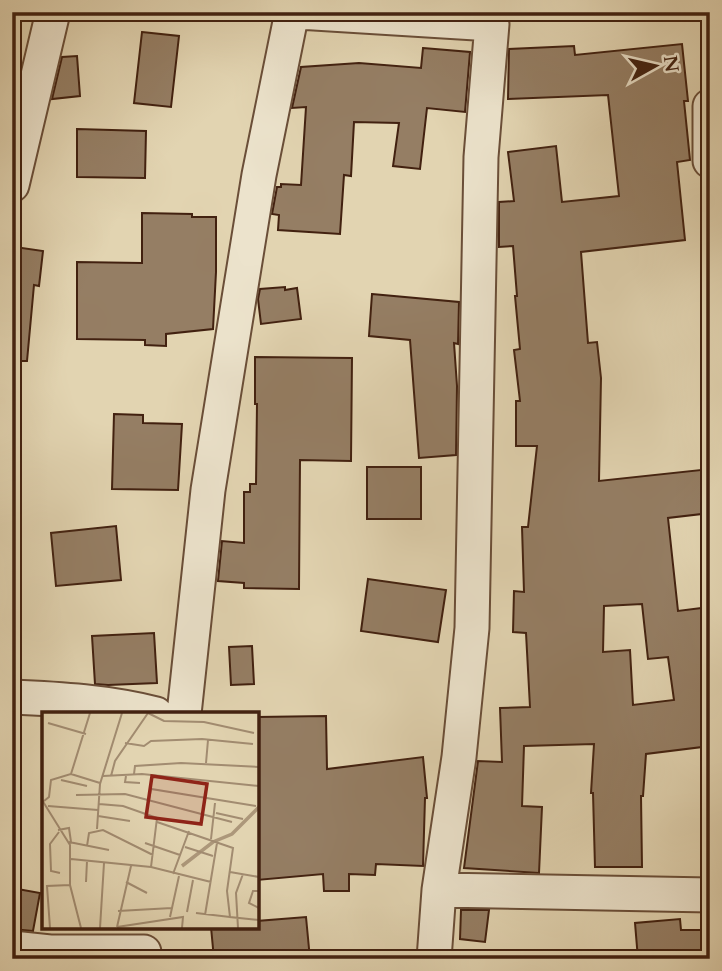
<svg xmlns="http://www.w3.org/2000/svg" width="722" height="971" font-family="Cardo,serif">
<rect width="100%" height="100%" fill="#e2d4b1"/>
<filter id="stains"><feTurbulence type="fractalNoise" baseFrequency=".00286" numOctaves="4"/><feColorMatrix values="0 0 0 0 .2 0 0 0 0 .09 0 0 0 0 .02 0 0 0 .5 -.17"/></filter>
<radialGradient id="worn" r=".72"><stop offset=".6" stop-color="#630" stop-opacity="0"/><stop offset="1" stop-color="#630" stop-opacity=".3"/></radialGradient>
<path fill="#957e64" stroke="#422110" stroke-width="2" fill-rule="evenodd" d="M 142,32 L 179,36 L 171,107 L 134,103 Z
M 682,44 L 688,101 L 684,101 L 690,160 L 677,162 L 685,240 L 581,252 L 588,343 L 597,342 L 601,378 L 599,481 L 710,469 L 710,513 L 668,518 L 678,611 L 710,607 L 710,746 L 646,754 L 643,796 L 641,796 L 642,867 L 595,867 L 593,793 L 591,793 L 594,744 L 524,746 L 522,806 L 542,807 L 539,873 L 464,868 L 478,761 L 502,762 L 500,708 L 530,707 L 526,633 L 513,632 L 514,591 L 524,592 L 522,527 L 528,527 L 537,446 L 516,446 L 516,401 L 520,401 L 514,350 L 520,349 L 515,296 L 517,296 L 513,246 L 499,247 L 499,202 L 514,201 L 508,152 L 556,146 L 562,202 L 619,196 L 608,95 L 508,99 L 509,49 L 574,46 L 575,55 ZM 642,604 L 648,659 L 668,657 L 674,700 L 633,705 L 630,650 L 603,652 L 604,606 Z
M 423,48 L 470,52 L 465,112 L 427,108 L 420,169 L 393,166 L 399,123 L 354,122 L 351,176 L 344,175 L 340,234 L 278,230 L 279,215 L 272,214 L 277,187 L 281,187 L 281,184 L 301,185 L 306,107 L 292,108 L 301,67 L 359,63 L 421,68 Z
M 77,56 L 80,96 L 52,99 L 62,57 Z
M 77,129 L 146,131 L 145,178 L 77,177 Z
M 142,213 L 192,214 L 192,217 L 216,217 L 216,272 L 213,329 L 166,334 L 166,346 L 145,345 L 145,340 L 77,339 L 77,262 L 142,263 Z
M 15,247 L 43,251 L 39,286 L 34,285 L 27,361 L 12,361 L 12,272 Z
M 285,287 L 285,290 L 297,288 L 301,319 L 261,324 L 258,299 L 260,289 Z
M 372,294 L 459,302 L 458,344 L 454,343 L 457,386 L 456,455 L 419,458 L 410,340 L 369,336 Z
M 255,357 L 352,358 L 351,461 L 300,460 L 299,589 L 244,588 L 244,583 L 218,581 L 222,541 L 244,543 L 244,492 L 250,492 L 250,484 L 256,484 L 257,404 L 255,404 Z
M 114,414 L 143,415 L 143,423 L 182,424 L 178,490 L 112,489 Z
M 367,467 L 421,467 L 421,519 L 367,519 Z
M 116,526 L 121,580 L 56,586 L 51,533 Z
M 368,579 L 446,590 L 438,642 L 361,631 Z
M 154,633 L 157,683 L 108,685 L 95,684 L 92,636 Z
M 252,646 L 254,684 L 231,685 L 229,647 Z
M 326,716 L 327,769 L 423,757 L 427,798 L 425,798 L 423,866 L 376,864 L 375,875 L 349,874 L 349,891 L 324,891 L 323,874 L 257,880 L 257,717 Z
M 12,888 L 40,893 L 33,931 L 12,929 Z
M 461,910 L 489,910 L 485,942 L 460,939 Z
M 306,917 L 310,959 L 214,959 L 211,927 L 257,927 L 257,921 Z
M 680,919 L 681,930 L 710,930 L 710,959 L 638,959 L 635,923 Z"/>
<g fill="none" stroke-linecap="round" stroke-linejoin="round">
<defs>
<path id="minor" d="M 298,12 L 492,24 L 481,157 L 472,628 L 459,757 L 439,890 L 434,959
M 710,106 L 710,161
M 12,185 L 53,12
M 12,697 C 61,699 108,702 156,714
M 184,714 L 208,490 L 259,175 L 292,12
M 439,890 L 710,895
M 12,948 L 50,952 L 144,952"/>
</defs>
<use href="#minor" stroke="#6a4e38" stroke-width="37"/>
<use href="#minor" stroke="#ece3cc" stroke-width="33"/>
</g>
<g transform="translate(42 712)">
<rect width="217" height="217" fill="#e2d4b1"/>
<path fill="none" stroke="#ac977a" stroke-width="3.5" d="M 140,154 L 171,130 L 190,122 L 217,95"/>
<path fill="none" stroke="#a28c71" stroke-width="2" d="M 106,1 L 122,9 L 162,10 L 212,21M 6,11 L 44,22M 83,31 L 102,34 L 109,29 L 160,27 L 211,32M 164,51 L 166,28M 29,62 L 58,71M 92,62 L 93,54 L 139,51 L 217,55M 61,64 L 100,62 L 217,74M 69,64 L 73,49 L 106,1M 84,64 L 83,70 L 98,71M 19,68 L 45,74M 34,83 L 83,82 L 190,110M 0,88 L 28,133 L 28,173 L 39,216M 107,88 L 109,77 L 214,94M 2,89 L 7,85 L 9,68 L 29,62 L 48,1M 57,92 L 81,94 L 115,106 L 109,155M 6,94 L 56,98M 174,101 L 201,107M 56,104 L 88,109M 115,110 L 191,136 L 185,179 L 188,205 L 217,208M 55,117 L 58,72 L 80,1M 16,118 L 27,116 L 29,130M 17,120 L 8,132 L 9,159 L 18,161M 169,127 L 173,91M 27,130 L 67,138M 103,131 L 138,143M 45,134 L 47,121 L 61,118 L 111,143M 143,135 L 171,144M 29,147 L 109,155 L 169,170M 188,160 L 217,165M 131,162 L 147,119M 44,170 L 45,149M 84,170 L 105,181M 217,179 L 211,179 L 207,191 L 217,196M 76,199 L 130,196M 145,200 L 151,168M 154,201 L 188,205M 163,203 L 175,131M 128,205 L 137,164M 75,215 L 141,205 L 140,216M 75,215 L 89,154M 8,216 L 5,174 L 28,173M 58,216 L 62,151M 196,216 L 194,181 L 201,162"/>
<path fill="#8f2418" fill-opacity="0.15" stroke="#8f2418" stroke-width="3.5" d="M 110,64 L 165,72 L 159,112 L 104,105 Z"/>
<rect width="217" height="217" fill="none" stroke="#422110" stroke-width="3.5"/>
</g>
<rect width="722" height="971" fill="none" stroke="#e2d4b1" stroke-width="42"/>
<rect x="14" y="14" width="694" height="943" fill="none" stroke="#422110" stroke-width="3.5"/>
<rect x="21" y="21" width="680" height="929" fill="none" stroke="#422110" stroke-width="2"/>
<g transform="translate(655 66) rotate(82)" stroke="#ece3cc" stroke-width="5" paint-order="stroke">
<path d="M0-5L12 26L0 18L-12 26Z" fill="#422110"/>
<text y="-10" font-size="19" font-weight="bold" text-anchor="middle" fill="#422110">N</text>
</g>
<rect width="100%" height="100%" filter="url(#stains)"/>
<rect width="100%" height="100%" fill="url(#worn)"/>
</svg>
